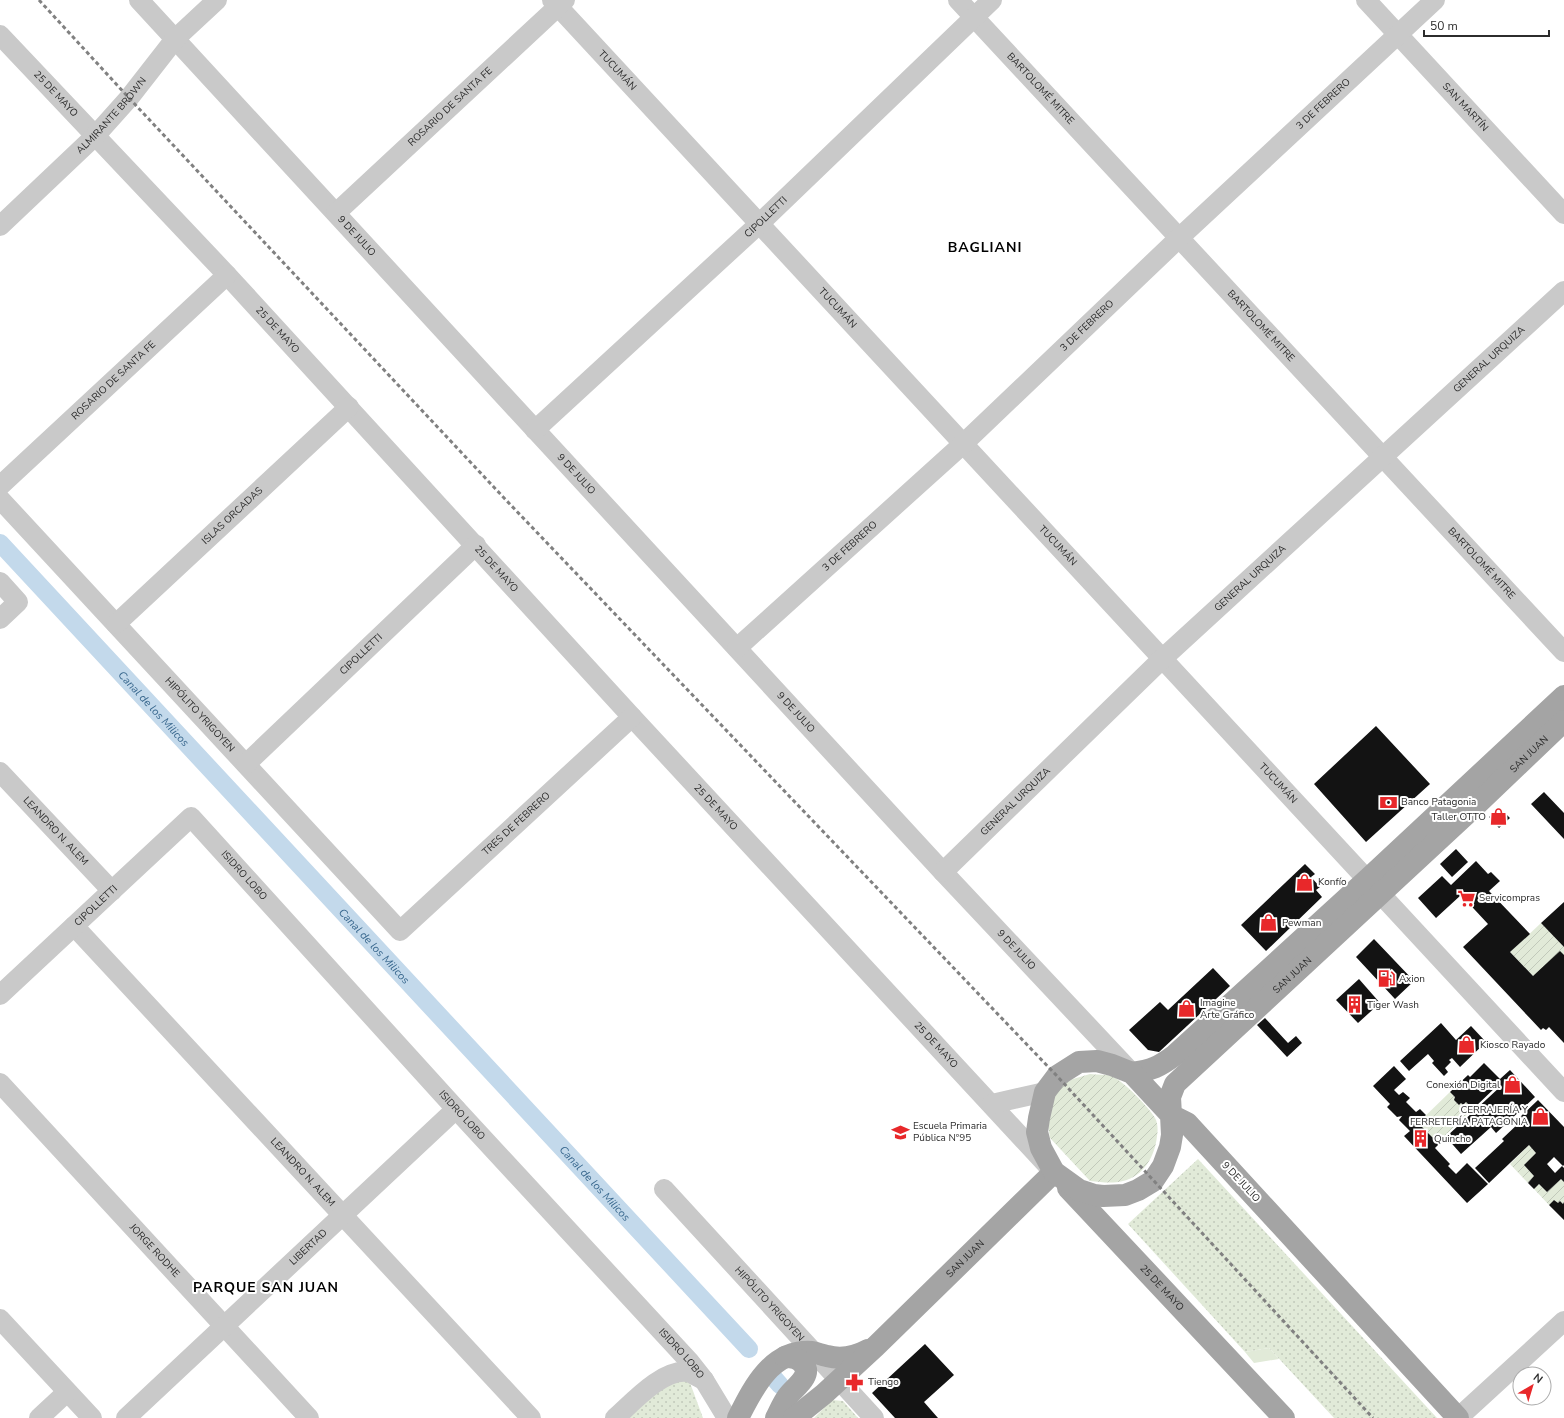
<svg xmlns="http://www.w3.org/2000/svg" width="1564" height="1418" font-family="'Nunito Sans',sans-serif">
<defs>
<pattern id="park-dots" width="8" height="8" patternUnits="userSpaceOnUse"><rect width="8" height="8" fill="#e1ead8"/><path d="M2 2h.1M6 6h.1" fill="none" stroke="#c1c9ba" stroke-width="1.8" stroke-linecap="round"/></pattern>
<pattern id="garden-furrows" width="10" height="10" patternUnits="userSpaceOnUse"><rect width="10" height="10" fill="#e1ead8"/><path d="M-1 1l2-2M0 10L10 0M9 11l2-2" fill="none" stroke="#c1c9ba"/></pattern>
</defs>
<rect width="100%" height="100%" fill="#fff"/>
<path fill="#e1ead8" d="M 1269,1348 L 1279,1359 L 1254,1363 L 1245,1352 Z"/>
<path fill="url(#park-dots)" d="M 1198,1159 L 1437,1418 L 1334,1418 L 1269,1348 L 1245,1352 L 1128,1224 Z
M 672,1377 L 689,1380 L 703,1418 L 627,1418 Z
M 832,1400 L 843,1401 L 858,1418 L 814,1418 Z"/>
<path fill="url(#garden-furrows)" d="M 1541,923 L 1564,947 L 1564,955 L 1533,976 L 1510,952 Z
M 1090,1074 C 1097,1075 1105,1074 1112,1076 C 1123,1081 1149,1107 1155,1118 C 1158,1123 1158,1131 1157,1136 C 1155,1156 1144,1176 1123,1181 C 1112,1184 1101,1182 1090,1181 L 1050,1138 L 1048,1125 L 1054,1096 L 1062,1085 L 1073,1079 Z
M 1450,1092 L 1455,1097 L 1454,1100 L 1459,1105 L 1461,1103 L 1463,1105 L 1466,1102 L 1473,1109 L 1437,1143 L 1418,1123 Z
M 1529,1145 L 1536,1153 L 1524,1165 L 1534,1176 L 1528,1183 L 1510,1164 Z
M 1561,1179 L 1564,1182 L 1564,1202 L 1563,1204 L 1560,1201 L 1558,1203 L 1554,1200 L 1549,1205 L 1534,1189 L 1539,1184 L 1547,1192 Z"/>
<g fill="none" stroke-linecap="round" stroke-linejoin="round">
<g stroke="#c3d9eb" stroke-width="18">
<path id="s1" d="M 0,543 L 749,1349"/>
<path d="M 773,1377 L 780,1385"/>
</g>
</g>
<path fill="#131313" d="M 1376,726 L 1430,784 L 1366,842 L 1314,784 Z
M 1544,792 L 1564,813 L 1564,839 L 1531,804 Z
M 1499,807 L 1510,818 L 1499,828 L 1489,817 Z
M 1456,849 L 1468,862 L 1452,877 L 1440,864 Z
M 1476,861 L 1488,874 L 1491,872 L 1500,881 L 1489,891 L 1530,934 L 1510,952 L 1533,976 L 1560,951 L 1564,955 L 1564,1043 L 1549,1027 L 1546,1030 L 1543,1028 L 1541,1030 L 1463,947 L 1488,924 L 1461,895 L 1436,918 L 1418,898 L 1442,876 L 1451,885 Z
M 1305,864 L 1315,874 L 1311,877 L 1320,887 L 1316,890 L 1322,897 L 1266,951 L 1241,925 Z
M 1564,902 L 1564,947 L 1541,923 Z
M 1374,939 L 1414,981 L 1395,999 L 1356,957 Z
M 1213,968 L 1230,986 L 1159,1052 L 1148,1050 L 1129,1030 L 1160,1002 L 1168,1010 Z
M 1359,979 L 1380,1003 L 1358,1023 L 1336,1000 Z
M 1265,1018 L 1288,1043 L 1296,1036 L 1302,1043 L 1287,1057 L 1257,1025 Z
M 1441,1023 L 1456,1040 L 1471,1026 L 1486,1042 L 1460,1067 L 1452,1058 L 1449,1060 L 1451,1062 L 1445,1068 L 1448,1072 L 1444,1076 L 1432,1063 L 1434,1061 L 1428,1054 L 1409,1071 L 1400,1061 Z
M 1484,1063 L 1500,1079 L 1510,1070 L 1535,1097 L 1496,1133 L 1491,1127 L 1461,1154 L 1446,1137 L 1501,1086 L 1499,1084 L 1473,1109 L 1466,1102 L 1463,1105 L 1461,1103 L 1459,1105 L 1454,1100 L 1455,1097 L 1450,1092 L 1468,1075 L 1470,1077 Z
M 1394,1066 L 1406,1079 L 1394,1090 L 1399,1095 L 1403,1092 L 1410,1098 L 1406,1102 L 1416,1112 L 1420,1109 L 1426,1115 L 1418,1123 L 1439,1144 L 1435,1148 L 1450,1164 L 1448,1166 L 1456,1174 L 1467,1163 L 1488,1184 L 1467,1203 L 1404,1136 L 1410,1131 L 1399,1120 L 1402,1116 L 1397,1117 L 1387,1107 L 1390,1104 L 1373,1086 Z
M 1538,1100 L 1564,1127 L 1564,1165 L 1563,1166 L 1554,1157 L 1547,1164 L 1555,1173 L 1562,1166 L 1564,1168 L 1564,1182 L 1561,1179 L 1547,1192 L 1539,1184 L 1534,1189 L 1528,1183 L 1534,1176 L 1524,1165 L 1536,1153 L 1529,1145 L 1489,1183 L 1475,1168 L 1504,1141 L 1502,1139 L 1521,1121 L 1519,1118 Z
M 1554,1200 L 1558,1203 L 1560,1201 L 1563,1204 L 1564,1202 L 1564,1220 L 1549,1205 Z
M 925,1344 L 954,1375 L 924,1402 L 938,1418 L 895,1418 L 872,1393 Z"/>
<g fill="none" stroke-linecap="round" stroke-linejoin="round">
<g stroke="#c9c9c9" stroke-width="20">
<path id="s2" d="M 139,0 L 943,872 L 1132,1073"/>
<path id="s3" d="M 552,0 L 1564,1092"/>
<path id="s4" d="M 958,0 L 1564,652"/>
<path id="s5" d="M 1366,0 L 1564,214"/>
<path id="s6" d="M 0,35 L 227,275 L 632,717 L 1047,1165"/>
<path id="s7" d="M 336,213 L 565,0"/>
<path id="s8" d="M 0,226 L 95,136 L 129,98 L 175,39 L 217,0"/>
<path id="s9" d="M 535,430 L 759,224 L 992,0"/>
<path id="s10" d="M 0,486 L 227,275"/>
<path id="s11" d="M 0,499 L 400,931 L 632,717"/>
<path d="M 0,582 L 18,602 L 0,619"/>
<path id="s12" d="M 116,624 L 349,407"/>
<path id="s13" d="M 737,648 L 963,444 L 1179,238 L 1435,0"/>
<path id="s14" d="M 246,764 L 476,545"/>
<path id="s15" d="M 0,772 L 112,891"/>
<path id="s16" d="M 943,872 L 1162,659 L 1564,291"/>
<path id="s17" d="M 74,926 L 531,1418"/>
<path id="s18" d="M 0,995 L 191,817 L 456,1109 L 689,1361 L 704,1380 L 727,1418"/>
<path id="s19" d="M 0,1083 L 309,1418"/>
<path d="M 992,1104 L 1045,1092"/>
<path id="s20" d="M 664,1189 L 874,1418"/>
<path d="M 0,1319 L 92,1418"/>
<path d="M 39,1418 L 67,1392"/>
<path id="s21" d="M 126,1418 L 456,1109"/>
<path d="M 615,1418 C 632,1403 662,1369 687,1372 C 692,1373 699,1378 704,1380"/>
<path d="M 1458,1418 L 1564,1321"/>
</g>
<g stroke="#a4a4a4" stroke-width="22">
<path d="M 1132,1073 C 1152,1070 1159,1067 1175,1055 L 1368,879 L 1564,696"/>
<path id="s22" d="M 1068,1188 L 1284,1418"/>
<path d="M 738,1418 C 753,1388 772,1349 812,1352 C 817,1353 822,1355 827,1356 C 842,1360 855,1357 868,1350"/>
<path d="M 776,1418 C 780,1410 783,1403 788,1396 C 794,1388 812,1376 804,1365 C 799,1358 793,1357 785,1357"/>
<path id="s23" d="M 794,1418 L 824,1394 L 876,1346 L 1054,1172"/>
<path id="s24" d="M 1458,1418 L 1187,1123 L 1171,1115 L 1132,1073 L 1112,1065 L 1097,1061 L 1079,1062 L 1057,1076 L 1045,1092 L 1039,1118 L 1037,1132 L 1041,1148 L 1054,1172 L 1079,1190 L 1094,1195 L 1103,1196 L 1125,1195 L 1138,1190 L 1153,1181 L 1163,1166 L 1170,1147 L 1172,1135 L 1171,1115 L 1170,1097 L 1175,1084 L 1473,808 L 1564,721"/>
</g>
<path stroke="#818181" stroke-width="3" stroke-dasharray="4 3" stroke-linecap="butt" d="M 39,0 L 129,98 L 505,499 L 1057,1076 L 1373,1418"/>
</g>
<defs>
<symbol id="bank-bare" viewBox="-9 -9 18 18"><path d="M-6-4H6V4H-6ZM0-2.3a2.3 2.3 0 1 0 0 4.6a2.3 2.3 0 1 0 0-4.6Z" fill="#e8282a" stroke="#fff" stroke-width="2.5" paint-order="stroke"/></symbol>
<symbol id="shop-bare" viewBox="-9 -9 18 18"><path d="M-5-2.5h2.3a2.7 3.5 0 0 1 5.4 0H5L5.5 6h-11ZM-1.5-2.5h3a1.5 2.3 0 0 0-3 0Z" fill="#e8282a" stroke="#fff" stroke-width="2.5" paint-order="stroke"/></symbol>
<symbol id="supermarket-bare" viewBox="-9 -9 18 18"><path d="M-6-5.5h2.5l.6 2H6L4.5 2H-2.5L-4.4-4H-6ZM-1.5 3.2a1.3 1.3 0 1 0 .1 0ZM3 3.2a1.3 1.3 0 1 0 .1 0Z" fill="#e8282a" stroke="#fff" stroke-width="2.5" paint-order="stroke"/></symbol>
<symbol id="fuel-bare" viewBox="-9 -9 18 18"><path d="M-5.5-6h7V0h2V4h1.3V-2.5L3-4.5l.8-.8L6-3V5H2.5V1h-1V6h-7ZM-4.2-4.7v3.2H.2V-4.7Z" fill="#e8282a" stroke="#fff" stroke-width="2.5" paint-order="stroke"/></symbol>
<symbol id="building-bare" viewBox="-9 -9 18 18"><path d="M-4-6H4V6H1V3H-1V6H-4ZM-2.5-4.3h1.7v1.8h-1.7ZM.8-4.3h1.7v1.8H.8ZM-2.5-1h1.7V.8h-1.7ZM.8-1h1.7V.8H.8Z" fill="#e8282a" stroke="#fff" stroke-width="2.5" paint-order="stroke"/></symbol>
<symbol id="school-bare" viewBox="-9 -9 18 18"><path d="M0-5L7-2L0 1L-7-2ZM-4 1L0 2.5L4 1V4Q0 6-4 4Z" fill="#e8282a" stroke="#fff" stroke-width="2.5" paint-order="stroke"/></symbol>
<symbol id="pharmacy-bare" viewBox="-9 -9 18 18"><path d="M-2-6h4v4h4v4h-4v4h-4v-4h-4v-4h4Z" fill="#e8282a" stroke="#fff" stroke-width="2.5" paint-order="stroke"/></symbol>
</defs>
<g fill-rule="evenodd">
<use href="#bank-bare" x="1376" y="790" width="25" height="25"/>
<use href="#shop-bare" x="1486" y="804" width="25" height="25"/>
<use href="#shop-bare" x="1292" y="870" width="25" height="25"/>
<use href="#supermarket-bare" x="1454" y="886" width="25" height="25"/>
<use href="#shop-bare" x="1256" y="910" width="25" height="25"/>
<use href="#fuel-bare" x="1374" y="966" width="25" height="25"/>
<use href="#building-bare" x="1342" y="992" width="25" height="25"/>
<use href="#shop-bare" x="1174" y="996" width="25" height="25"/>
<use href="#shop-bare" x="1454" y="1032" width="25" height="25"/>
<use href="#shop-bare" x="1500" y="1072" width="25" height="25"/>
<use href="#shop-bare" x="1528" y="1104" width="25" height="25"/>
<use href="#school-bare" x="888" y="1120" width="25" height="25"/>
<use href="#building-bare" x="1408" y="1126" width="25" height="25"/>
<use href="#pharmacy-bare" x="842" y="1370" width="25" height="25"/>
</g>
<g text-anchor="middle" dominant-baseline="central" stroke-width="4" stroke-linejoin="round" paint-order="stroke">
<g font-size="10" fill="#2c2c2c" stroke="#fff">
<text stroke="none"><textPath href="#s3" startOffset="96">TUCUMÁN</textPath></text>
<text stroke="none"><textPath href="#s4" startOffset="121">BARTOLOMÉ MITRE</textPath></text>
<text stroke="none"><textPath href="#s6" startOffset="81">25 DE MAYO</textPath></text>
<text stroke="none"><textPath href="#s13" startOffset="800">3 DE FEBRERO</textPath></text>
<text stroke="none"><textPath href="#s7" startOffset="156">ROSARIO DE SANTA FE</textPath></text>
<text stroke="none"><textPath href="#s5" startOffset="146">SAN MARTÍN</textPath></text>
<text stroke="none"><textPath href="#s8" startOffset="157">ALMIRANTE BROWN</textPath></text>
<text stroke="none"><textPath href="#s9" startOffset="314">CIPOLLETTI</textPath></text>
<text stroke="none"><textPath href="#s2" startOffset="321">9 DE JULIO</textPath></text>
<text stroke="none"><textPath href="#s3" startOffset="420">TUCUMÁN</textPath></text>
<text stroke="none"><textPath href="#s13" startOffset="476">3 DE FEBRERO</textPath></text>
<text stroke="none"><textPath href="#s4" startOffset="445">BARTOLOMÉ MITRE</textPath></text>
<text stroke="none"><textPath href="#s6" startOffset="405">25 DE MAYO</textPath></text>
<text stroke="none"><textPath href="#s16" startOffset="749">GENERAL URQUIZA</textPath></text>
<text stroke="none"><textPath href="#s10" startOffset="155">ROSARIO DE SANTA FE</textPath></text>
<text stroke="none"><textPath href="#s2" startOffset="645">9 DE JULIO</textPath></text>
<text stroke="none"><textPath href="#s12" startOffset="159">ISLAS ORCADAS</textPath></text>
<text stroke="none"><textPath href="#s13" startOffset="152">3 DE FEBRERO</textPath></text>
<text stroke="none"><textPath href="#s3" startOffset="744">TUCUMÁN</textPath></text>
<text stroke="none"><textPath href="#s4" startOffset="769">BARTOLOMÉ MITRE</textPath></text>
<text stroke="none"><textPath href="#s6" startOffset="729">25 DE MAYO</textPath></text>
<text stroke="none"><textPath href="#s16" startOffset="425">GENERAL URQUIZA</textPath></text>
<text stroke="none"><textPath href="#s14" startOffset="159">CIPOLLETTI</textPath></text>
<text stroke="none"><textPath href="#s2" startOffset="969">9 DE JULIO</textPath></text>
<text stroke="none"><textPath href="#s11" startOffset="294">HIPÓLITO YRIGOYEN</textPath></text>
<text stroke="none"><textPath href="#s24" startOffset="1357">SAN JUAN</textPath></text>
<text stroke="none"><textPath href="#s3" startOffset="1068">TUCUMÁN</textPath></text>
<text stroke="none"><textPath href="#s16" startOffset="101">GENERAL URQUIZA</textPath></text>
<text stroke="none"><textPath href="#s6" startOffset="1053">25 DE MAYO</textPath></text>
<text stroke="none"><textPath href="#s11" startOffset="747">TRES DE FEBRERO</textPath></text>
<text stroke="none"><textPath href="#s15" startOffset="81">LEANDRO N. ALEM</textPath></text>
<text stroke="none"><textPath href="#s18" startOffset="340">ISIDRO LOBO</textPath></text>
<text stroke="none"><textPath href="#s18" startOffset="131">CIPOLLETTI</textPath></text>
<text stroke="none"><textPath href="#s2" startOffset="1293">9 DE JULIO</textPath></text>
<text stroke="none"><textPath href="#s24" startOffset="1033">SAN JUAN</textPath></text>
<text stroke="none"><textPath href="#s6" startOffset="1377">25 DE MAYO</textPath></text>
<text stroke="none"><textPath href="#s18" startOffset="664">ISIDRO LOBO</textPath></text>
<text stroke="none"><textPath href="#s17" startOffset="336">LEANDRO N. ALEM</textPath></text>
<text transform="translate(1241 1182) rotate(47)">9 DE JULIO</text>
<text stroke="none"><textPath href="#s21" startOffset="250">LIBERTAD</textPath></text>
<text stroke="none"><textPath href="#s19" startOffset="228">JORGE RODHE</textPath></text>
<text stroke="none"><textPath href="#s23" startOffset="234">SAN JUAN</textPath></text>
<text stroke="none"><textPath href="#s22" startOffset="137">25 DE MAYO</textPath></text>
<text stroke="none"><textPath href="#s20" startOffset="156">HIPÓLITO YRIGOYEN</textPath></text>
<text stroke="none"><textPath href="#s18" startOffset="988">ISIDRO LOBO</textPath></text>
</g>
<g font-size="10" fill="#2c2c2c" stroke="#fff" text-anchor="start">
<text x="1401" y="802">Banco Patagonia</text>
<text x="1486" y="817" text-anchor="end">Taller OTTO</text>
<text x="1318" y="882">Konfío</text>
<text x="1479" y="898">Servicompras</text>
<text x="1282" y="923">Pewman</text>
<text x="1399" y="979">Axion</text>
<text x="1200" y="1003">Imagine<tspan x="1200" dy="12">Arte Gráfico</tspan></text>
<text x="1367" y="1005">Tiger Wash</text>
<text x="1480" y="1045">Kiosco Rayado</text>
<text x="1500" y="1085" text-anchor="end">Conexión Digital</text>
<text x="1528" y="1110" text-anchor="end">CERRAJERÍA Y<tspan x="1528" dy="12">FERRETERÍA PATAGONIA</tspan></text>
<text x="913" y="1126">Escuela Primaria<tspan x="913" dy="12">Pública Nº95</tspan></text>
<text x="1434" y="1139">Quincho</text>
<text x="868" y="1382">Tiengo</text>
</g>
<g font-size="11" font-style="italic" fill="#39688e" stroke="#fff">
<text stroke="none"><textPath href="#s1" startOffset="226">Canal de los Milicos</textPath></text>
<text stroke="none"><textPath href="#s1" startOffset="550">Canal de los Milicos</textPath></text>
<text stroke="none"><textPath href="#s1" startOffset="874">Canal de los Milicos</textPath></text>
</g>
<g font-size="14" font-weight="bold" letter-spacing="1" fill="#000" stroke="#fff">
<text x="985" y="247">BAGLIANI</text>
<text x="266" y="1287">PARQUE SAN JUAN</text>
</g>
</g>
<g transform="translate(1532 1386) rotate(38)"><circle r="19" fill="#ffffff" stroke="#ababab"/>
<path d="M0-3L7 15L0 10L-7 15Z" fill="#e8282a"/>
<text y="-6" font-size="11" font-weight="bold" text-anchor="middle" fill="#2c2c2c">N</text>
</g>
<path d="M1424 30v6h125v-6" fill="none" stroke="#2c2c2c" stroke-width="2"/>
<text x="1430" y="30" font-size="12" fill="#2c2c2c" stroke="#ffffff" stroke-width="3" paint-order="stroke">50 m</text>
</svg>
